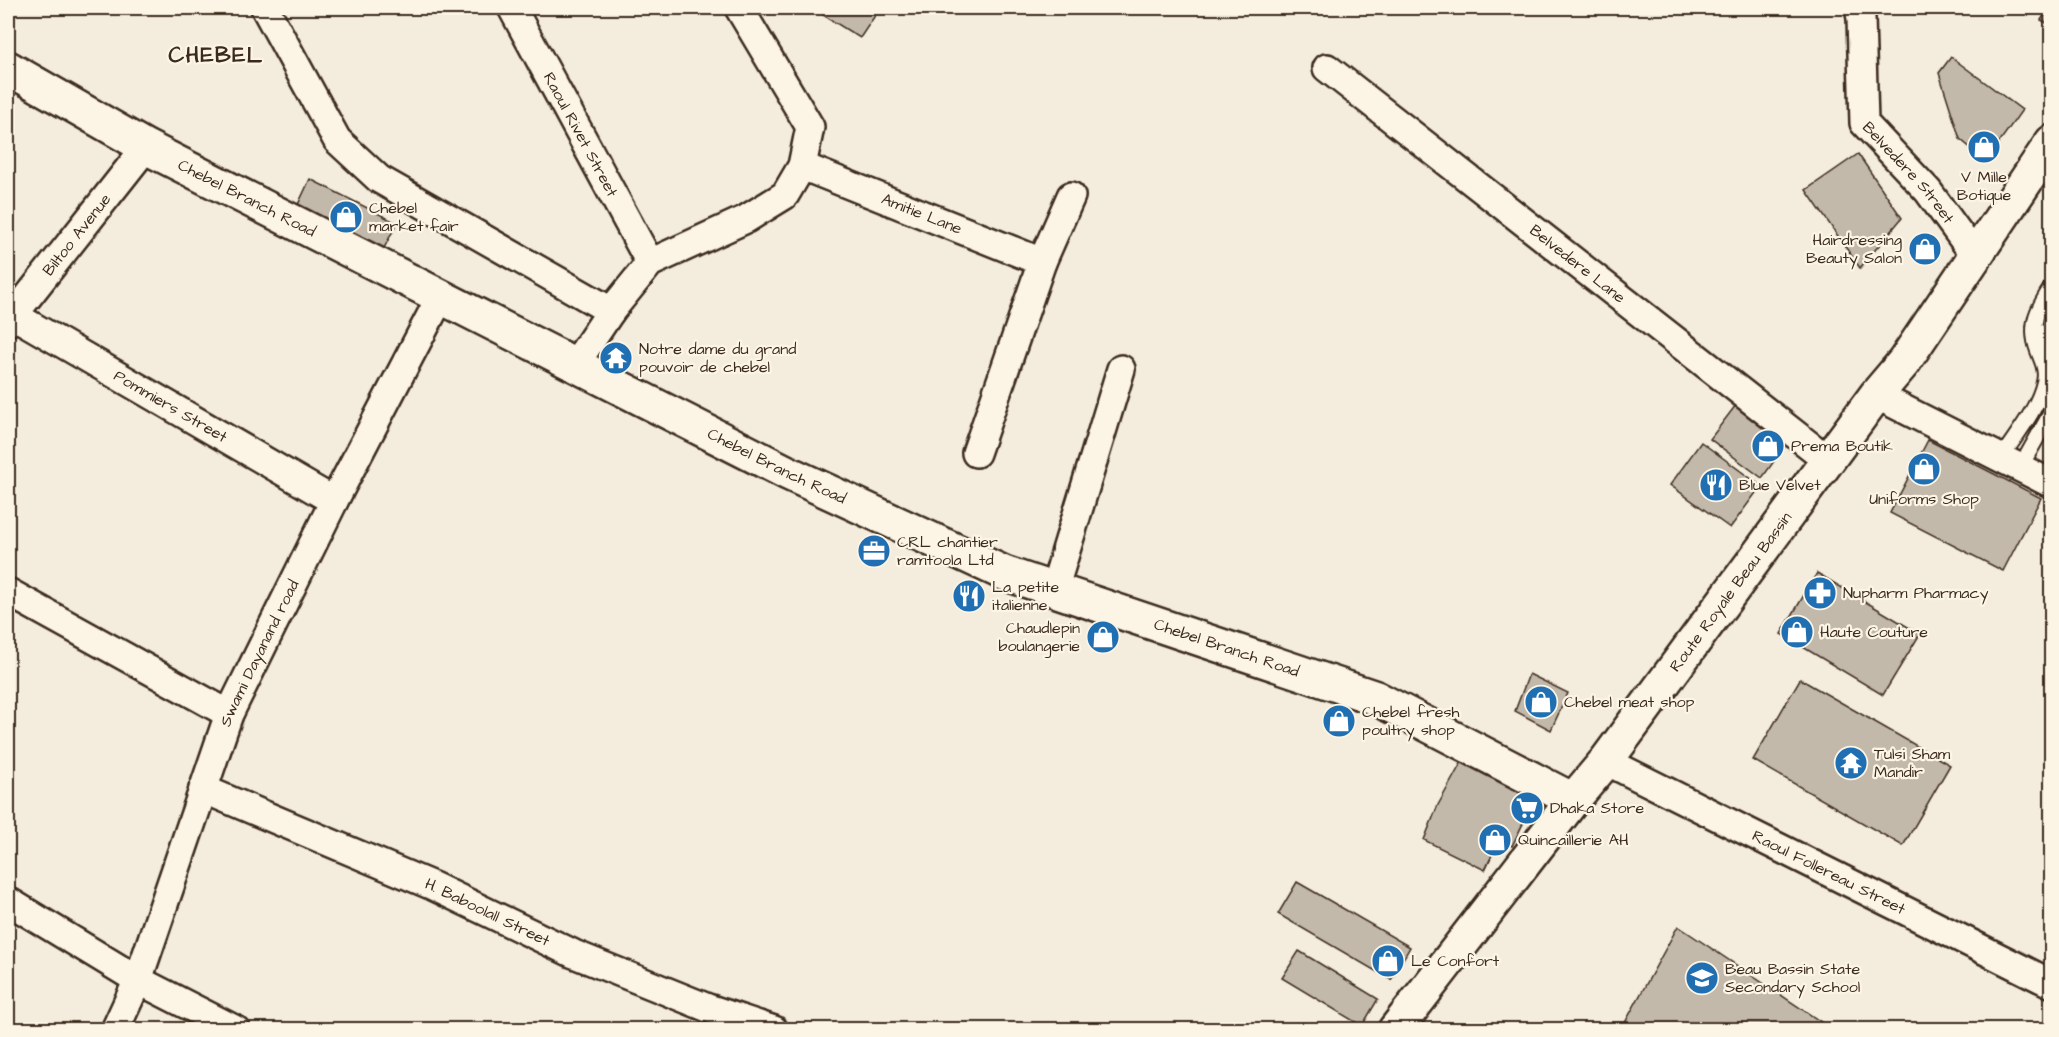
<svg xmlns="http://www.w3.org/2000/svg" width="2059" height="1037" font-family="'Architects Daughter',sans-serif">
<rect width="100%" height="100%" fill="#f4eddd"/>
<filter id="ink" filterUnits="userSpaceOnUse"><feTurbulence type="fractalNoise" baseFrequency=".0167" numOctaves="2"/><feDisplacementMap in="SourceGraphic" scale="12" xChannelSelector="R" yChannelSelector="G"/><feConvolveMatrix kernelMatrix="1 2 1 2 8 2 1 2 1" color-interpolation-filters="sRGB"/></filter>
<g filter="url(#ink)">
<path fill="#c3b9aa" stroke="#3b2a1e" stroke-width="1.5" d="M 814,8 L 880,8 L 860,38 L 815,10 Z
M 2049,8 L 2052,8 L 2052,26 L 2041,20 Z
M 1951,57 L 2022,110 L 1986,161 L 1960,139 L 1939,73 Z
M 1858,154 L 1902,218 L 1860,268 L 1806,190 Z
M 310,179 L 397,223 L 381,254 L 295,211 Z
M 1739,401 L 1790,439 L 1762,478 L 1710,439 Z
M 1928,440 L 2041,498 L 2003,571 L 1890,513 Z
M 1701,442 L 1761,486 L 1730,528 L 1670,485 Z
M 1817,573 L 1920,634 L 1883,695 L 1781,634 Z
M 1529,674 L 1568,693 L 1551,730 L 1515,711 Z
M 1800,679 L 1950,765 L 1903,846 L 1753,760 Z
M 1464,758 L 1538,793 L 1512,846 L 1499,840 L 1485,870 L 1424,840 L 1438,805 Z
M 1297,882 L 1410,947 L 1391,980 L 1278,914 Z
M 1678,926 L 1833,1030 L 1621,1030 Z
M 1299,951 L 1378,999 L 1362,1026 L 1282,978 Z"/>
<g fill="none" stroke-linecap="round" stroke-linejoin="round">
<defs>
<path id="service" d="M 2034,327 L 2052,344
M 2001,458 C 2016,435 2038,409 2044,382 C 2047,371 2042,361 2038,351 C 2028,325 2038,308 2052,286
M 2020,468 L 2052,411"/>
<g id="minor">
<path d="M 265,8 L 337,140 L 379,179 L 611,311"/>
<path id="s1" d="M 512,8 L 650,263"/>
<path id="s2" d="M 1859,8 L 1861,18 L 1864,123 L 1928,191 L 1976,257"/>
<path id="s3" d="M 1327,68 L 1828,460"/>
<path id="s4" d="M 802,166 L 1042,262"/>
<path id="s5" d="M 8,312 L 334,501"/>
<path id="s6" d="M 8,322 L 146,147"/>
<path d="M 574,366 L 611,311 L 650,263 L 746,219 L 785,195 L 802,166 L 810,127 L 739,8"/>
<path d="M 1876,395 L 2052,484"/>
<path d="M 976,453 L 1042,262 L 1071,196"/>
<path d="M 1054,590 L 1121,369"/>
<path d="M 8,592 L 229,714"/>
<path id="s7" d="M 1606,761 L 2052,984"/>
<path id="s8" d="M 203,789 L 433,886 L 574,954 L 708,1008 L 774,1030"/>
<path d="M 8,901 L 138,980 L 236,1030"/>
<path id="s9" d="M 115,1030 L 138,980 L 229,714 L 334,501 L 441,296"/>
</g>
<g id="secondary">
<path id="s10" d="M 8,68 L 146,147 L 788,473 L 1004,573 L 1376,698 L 1573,800"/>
</g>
<g id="primary">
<path id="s11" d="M 1395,1030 L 1573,800 L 1606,761 L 1876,395 L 1904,362 L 2052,142"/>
</g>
</defs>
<use href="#service" stroke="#3b2a1e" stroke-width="18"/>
<use href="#minor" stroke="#3b2a1e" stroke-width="32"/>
<use href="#secondary" stroke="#3b2a1e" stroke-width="38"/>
<use href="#primary" stroke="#3b2a1e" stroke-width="38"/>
<use href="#service" stroke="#fcf5e5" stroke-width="14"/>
<use href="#minor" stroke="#fcf5e5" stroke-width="27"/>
<use href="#secondary" stroke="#fcf5e5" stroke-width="33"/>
<use href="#primary" stroke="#fcf5e5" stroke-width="33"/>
</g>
</g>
<defs>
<symbol id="shop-disc" viewBox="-11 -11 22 22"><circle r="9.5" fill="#1f6fb2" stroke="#fcf5e5"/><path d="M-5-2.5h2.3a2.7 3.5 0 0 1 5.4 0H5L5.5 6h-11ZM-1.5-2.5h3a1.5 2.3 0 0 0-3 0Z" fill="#fff"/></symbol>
<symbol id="temple-disc" viewBox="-11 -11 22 22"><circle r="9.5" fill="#1f6fb2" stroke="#fcf5e5"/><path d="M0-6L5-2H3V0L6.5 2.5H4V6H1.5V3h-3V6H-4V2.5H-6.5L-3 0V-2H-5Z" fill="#fff"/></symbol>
<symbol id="restaurant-disc" viewBox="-11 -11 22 22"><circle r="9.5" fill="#1f6fb2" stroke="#fcf5e5"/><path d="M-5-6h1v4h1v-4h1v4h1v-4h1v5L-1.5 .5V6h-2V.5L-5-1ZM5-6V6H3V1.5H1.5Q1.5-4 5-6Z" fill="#fff"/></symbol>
<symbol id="office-disc" viewBox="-11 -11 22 22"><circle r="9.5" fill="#1f6fb2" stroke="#fcf5e5"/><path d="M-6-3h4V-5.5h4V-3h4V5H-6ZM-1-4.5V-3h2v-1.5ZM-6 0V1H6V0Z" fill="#fff"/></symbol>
<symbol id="pharmacy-disc" viewBox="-11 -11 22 22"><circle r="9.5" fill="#1f6fb2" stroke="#fcf5e5"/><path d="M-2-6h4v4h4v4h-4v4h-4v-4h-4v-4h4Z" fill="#fff"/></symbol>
<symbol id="supermarket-disc" viewBox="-11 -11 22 22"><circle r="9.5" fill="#1f6fb2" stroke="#fcf5e5"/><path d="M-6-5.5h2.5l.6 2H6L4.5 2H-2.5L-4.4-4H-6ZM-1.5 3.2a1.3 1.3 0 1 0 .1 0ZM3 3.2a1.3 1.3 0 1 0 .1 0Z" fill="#fff"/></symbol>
<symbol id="school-disc" viewBox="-11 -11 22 22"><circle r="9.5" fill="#1f6fb2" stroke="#fcf5e5"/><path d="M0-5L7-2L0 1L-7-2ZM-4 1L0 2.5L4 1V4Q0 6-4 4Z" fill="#fff"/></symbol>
</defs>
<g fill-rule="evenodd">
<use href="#shop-disc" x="1965" y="128" width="38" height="38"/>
<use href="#shop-disc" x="327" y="198" width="38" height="38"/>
<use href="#shop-disc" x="1906" y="230" width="38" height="38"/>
<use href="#temple-disc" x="597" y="339" width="38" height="38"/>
<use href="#shop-disc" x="1749" y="427" width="38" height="38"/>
<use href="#shop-disc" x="1905" y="450" width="38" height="38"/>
<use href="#restaurant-disc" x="1697" y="466" width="38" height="38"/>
<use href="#office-disc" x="855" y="532" width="38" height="38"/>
<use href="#pharmacy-disc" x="1801" y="574" width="38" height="38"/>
<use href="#restaurant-disc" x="950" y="577" width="38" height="38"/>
<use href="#shop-disc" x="1778" y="613" width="38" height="38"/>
<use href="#shop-disc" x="1084" y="618" width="38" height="38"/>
<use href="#shop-disc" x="1522" y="683" width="38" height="38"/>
<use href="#shop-disc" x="1320" y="702" width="38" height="38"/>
<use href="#temple-disc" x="1832" y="744" width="38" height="38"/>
<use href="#supermarket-disc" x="1508" y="789" width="38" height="38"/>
<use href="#shop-disc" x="1476" y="821" width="38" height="38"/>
<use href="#shop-disc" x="1369" y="942" width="38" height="38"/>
<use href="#school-disc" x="1683" y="959" width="38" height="38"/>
</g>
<g text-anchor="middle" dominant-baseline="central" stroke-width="4.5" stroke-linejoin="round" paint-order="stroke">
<g font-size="16" fill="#3b2a1e" stroke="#fcf5e5">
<text stroke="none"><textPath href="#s1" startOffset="144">Raoul Rivet Street</textPath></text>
<text stroke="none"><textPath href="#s2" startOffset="182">Belvedere Street</textPath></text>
<text stroke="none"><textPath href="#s10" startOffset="272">Chebel Branch Road</textPath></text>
<text stroke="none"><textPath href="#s4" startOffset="129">Amitie Lane</textPath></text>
<text stroke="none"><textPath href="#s6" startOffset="111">Biltoo Avenue</textPath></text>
<text stroke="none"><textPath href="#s3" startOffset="318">Belvedere Lane</textPath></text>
<text stroke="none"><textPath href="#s5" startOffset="188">Pommiers Street</textPath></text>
<text stroke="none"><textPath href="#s10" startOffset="866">Chebel Branch Road</textPath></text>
<text stroke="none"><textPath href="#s11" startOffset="552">Route Royale Beau Bassin</textPath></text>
<text stroke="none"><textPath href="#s10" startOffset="1352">Chebel Branch Road</textPath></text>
<text stroke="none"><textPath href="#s9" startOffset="404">Swami Dayanand road</textPath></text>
<text stroke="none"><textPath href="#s7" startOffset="249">Raoul Follereau Street</textPath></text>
<text stroke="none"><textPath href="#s8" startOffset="310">H. Baboolall Street</textPath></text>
</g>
<g font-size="16" fill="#3b2a1e" stroke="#fcf5e5" text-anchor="start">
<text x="1984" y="177" text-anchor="middle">V Mille<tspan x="1984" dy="18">Botique</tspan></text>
<text x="369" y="208">Chebel<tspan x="369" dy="18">market fair</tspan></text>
<text x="1902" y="240" text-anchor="end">Hairdressing<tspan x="1902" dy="18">Beauty Salon</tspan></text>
<text x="639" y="349">Notre dame du grand<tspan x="639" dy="18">pouvoir de chebel</tspan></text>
<text x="1791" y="446">Prema Boutik</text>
<text x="1739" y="485">Blue Velvet</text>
<text x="1924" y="499" text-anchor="middle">Uniforms Shop</text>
<text x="897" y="542">CRL chantier<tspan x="897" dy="18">ramtoola Ltd</tspan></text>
<text x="992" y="587">La petite<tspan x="992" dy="18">italienne</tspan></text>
<text x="1843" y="593">Nupharm Pharmacy</text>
<text x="1080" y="628" text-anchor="end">Chaudlepin<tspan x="1080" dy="18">boulangerie</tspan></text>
<text x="1820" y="632">Haute Couture</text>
<text x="1564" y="702">Chebel meat shop</text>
<text x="1362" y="712">Chebel fresh<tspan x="1362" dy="18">poultry shop</tspan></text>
<text x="1874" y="754">Tulsi Sham<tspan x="1874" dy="18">Mandir</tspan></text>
<text x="1550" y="808">Dhaka Store</text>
<text x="1518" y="840">Quincaillerie AH</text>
<text x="1411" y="961">Le Confort</text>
<text x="1725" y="969">Beau Bassin State<tspan x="1725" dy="18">Secondary School</tspan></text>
</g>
<g font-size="22" font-weight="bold" letter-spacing="1.5" fill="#3b2a1e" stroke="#fcf5e5">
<text x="216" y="55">CHEBEL</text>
</g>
</g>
<rect width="2059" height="1037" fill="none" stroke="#fcf5e5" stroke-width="30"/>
<rect x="15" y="15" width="2029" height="1007" fill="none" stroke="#3b2a1e" stroke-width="2" filter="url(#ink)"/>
</svg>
